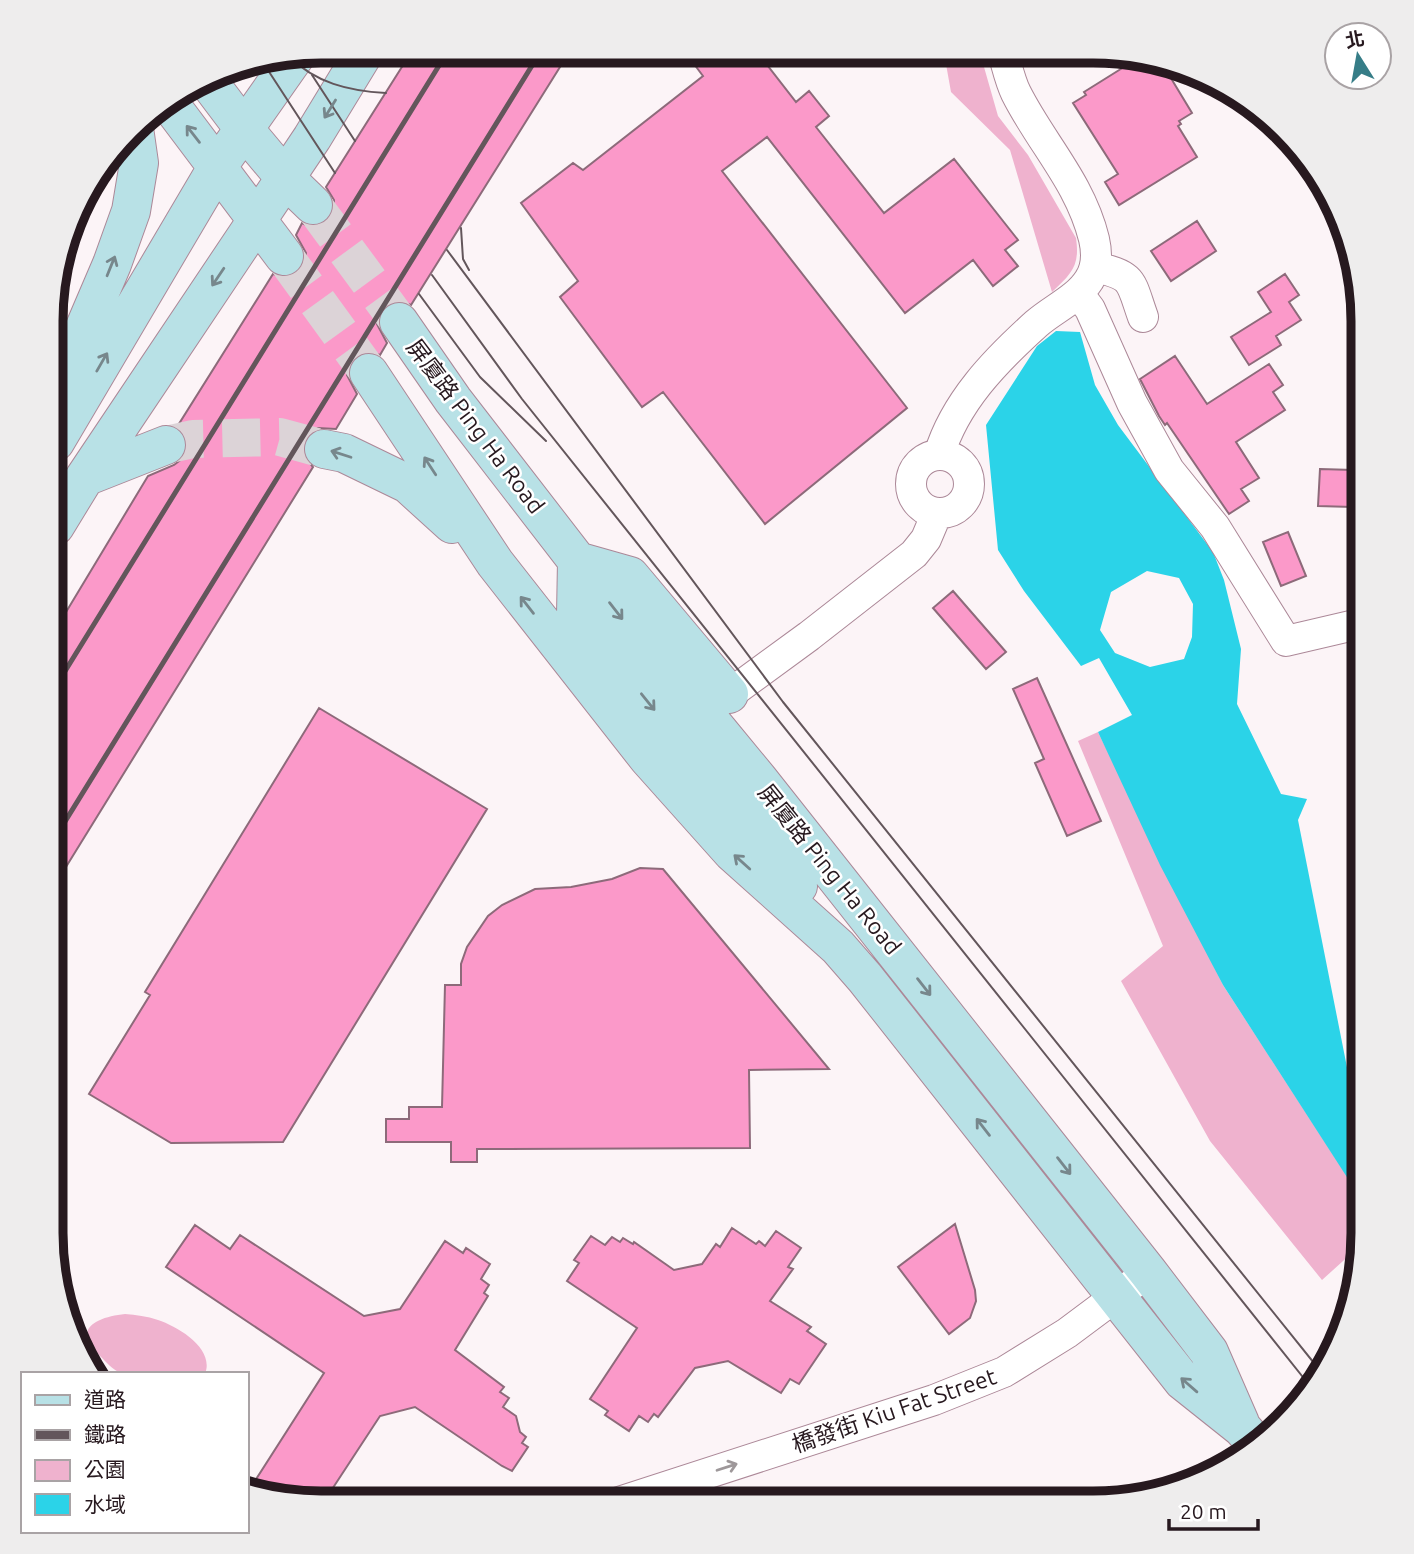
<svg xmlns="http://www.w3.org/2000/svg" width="1414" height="1554" font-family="Ubuntu,'Noto Sans TC',sans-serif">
<rect width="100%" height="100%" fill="#fcf4f7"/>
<path fill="#efb2ce" d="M 944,53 L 980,53 L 998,116 L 1028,155 L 1076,238 C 1080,266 1072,273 1052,292 L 1010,150 L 951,92 Z
M 1098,732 L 1223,985 L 1363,1201 L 1363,1243 L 1322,1280 L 1210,1141 L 1121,981 L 1163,946 L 1078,741 Z
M 125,1314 C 136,1315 147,1316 158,1320 C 179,1327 215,1349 205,1374 C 189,1374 132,1377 121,1373 C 113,1370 106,1362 100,1356 C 70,1328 98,1317 125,1314 Z"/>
<path fill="#2bd3e8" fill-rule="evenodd" d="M 1056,331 L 1080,332 L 1095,385 L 1118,425 L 1213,552 L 1224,580 L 1241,649 L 1237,704 L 1281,794 L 1307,799 L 1298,820 L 1360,1133 L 1352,1185 L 1223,985 L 1160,865 L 1098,732 L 1132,715 L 1099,658 L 1081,666 L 1024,591 L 998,550 L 986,425 L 1037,346 ZM 1147,571 L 1179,578 L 1193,604 L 1192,637 L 1184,659 L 1150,667 L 1115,653 L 1100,630 L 1111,592 Z"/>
<path fill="#fb99c9" stroke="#8d6a7a" stroke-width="2" d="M 412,51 L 570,51 L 411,305 L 397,300 L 387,304 L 380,312 L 377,324 L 387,343 L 380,355 L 367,351 L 356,355 L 350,363 L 347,375 L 357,394 L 336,429 L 318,428 L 307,435 L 303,444 L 303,455 L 313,467 L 53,888 L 54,632 L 148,476 L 174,465 L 183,458 L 188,448 L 187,438 L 177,427 L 273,274 L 287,278 L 297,274 L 304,265 L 306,253 L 296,235 L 302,223 L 308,226 L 318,226 L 329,220 L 334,210 L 334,200 L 326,187 Z
M 685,52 L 757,52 L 796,102 L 809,91 L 829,116 L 816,127 L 884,213 L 954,159 L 1018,240 L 1005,250 L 1018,266 L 993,286 L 973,260 L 905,313 L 767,137 L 722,171 L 907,408 L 765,524 L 663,392 L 642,407 L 560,297 L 578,281 L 521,203 L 573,163 L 583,170 L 703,76 Z
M 1140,57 L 1163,65 L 1192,113 L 1179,121 L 1181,124 L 1178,126 L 1197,157 L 1119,205 L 1105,182 L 1118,174 L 1073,103 L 1086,95 L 1084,92 Z
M 1197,221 L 1216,251 L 1171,281 L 1151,251 Z
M 1285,274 L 1299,295 L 1289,302 L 1301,320 L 1276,336 L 1281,345 L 1249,365 L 1231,337 L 1271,312 L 1258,292 Z
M 1175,356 L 1207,404 L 1269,364 L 1283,385 L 1273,392 L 1285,410 L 1236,442 L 1259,478 L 1241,489 L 1249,501 L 1229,514 L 1167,423 L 1165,425 L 1159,416 L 1140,379 Z
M 1320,469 L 1353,470 L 1352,507 L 1318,506 Z
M 1288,532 L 1306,576 L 1281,586 L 1263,542 Z
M 953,591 L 1006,652 L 986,669 L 933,608 Z
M 1037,678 L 1101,821 L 1067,836 L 1035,763 L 1044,759 L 1013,689 Z
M 319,708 L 487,809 L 283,1142 L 171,1143 L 89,1094 L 150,995 L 145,992 Z
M 640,868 L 663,869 L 829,1069 L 749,1070 L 750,1148 L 477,1149 L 477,1162 L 451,1162 L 451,1142 L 386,1142 L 386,1119 L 409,1119 L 409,1107 L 442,1107 L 445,985 L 461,985 L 461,964 L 467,947 L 488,916 L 502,905 L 535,889 L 571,887 L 612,879 Z
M 955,1224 L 975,1290 L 976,1301 L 970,1318 L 949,1334 L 898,1267 Z
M 195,1225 L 230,1249 L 240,1235 L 364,1316 L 400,1309 L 445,1241 L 463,1253 L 466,1248 L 490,1264 L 481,1279 L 489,1285 L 484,1293 L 488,1296 L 455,1350 L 504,1387 L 500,1392 L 509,1398 L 503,1407 L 516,1416 L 520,1432 L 526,1437 L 522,1443 L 528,1447 L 512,1471 L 502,1466 L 415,1407 L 380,1416 L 323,1503 L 303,1503 L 251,1487 L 324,1373 L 166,1267 Z
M 732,1228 L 756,1244 L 759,1241 L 765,1246 L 776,1231 L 801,1248 L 788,1267 L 793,1269 L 770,1301 L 811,1327 L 807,1331 L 826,1344 L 799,1384 L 790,1379 L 781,1393 L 728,1361 L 695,1368 L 658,1417 L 654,1414 L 648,1422 L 639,1416 L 629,1431 L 605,1415 L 608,1411 L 590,1399 L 637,1328 L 567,1281 L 579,1263 L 574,1260 L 591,1236 L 605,1245 L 612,1237 L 620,1242 L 623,1238 L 633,1244 L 634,1242 L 674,1270 L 702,1264 L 716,1244 L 720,1247 Z"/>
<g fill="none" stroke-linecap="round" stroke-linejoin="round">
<path stroke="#dcd3d7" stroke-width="38" stroke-dasharray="38 19" stroke-linecap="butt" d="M 313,205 L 399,322
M 284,256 L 369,373
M 166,445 L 193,439 L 280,437 L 324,449"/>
<defs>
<path id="street" d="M 1095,267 C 1135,276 1130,281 1143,317
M 1078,293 L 1090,309 L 1132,403 L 1169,470 L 1215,527 L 1286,641 L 1363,623
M 939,455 C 955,402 995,361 1036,324 C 1053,309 1077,299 1089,280 C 1097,268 1097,252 1094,239 C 1080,182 1041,143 1016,93 C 1010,81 1007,66 1003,53
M911 484a29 29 0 1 1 58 0a29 29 0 1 1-58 0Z
M 712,707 L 809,636 L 914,554 L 926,539 L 937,513
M 616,1503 L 934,1400 L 1004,1372 L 1067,1333 L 1134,1283"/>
<path id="secondary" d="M 207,80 L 244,129 L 285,178 L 313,205
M 169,103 L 284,256
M 399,322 L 453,400 L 636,637 L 712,723 L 759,780 L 1148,1272 L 1209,1352 L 1240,1423
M 369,373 L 495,563 L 648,758 L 732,852 L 838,947 L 865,978 L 1183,1381 L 1242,1428 L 1256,1444
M 55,397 L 112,264 L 131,211 L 139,163 L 134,128
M 55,442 L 218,166 L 296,55
M 324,449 L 344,453 L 408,484 L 452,524
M 85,477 L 166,445
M 55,526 L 85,477 L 312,138 L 365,51
M 697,725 L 693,733 L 694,758 L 798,886
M 672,785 C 678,767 680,754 676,736 L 576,614 L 577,561 L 630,576 L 729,694"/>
</defs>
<use href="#street" stroke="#ac8898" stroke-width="32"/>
<use href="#secondary" stroke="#ac8898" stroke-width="40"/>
<use href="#street" stroke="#fff" stroke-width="30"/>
<use href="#secondary" stroke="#b8e1e6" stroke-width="38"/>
<path stroke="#63565b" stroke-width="2" d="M 340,51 C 363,60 388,60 411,53
M 289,56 C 315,83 349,91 386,93
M 262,61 L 335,173
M 312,75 L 355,141
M 461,228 L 463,259 L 469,270
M 447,250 L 783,702 L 1322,1373
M 432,275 L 522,399 L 1310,1386
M 419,294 L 480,377 L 546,441"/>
<path stroke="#63565b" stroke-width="5" d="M 54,689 L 448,51
M 53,841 L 541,51"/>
</g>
<defs><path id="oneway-shaft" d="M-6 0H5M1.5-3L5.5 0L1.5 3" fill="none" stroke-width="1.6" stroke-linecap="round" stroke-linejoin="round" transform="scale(1.75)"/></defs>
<g stroke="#77878c">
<use href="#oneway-shaft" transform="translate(330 109) rotate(122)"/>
<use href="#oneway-shaft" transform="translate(193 134) rotate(-128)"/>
<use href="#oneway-shaft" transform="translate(111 266) rotate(-68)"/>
<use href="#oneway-shaft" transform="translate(218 277) rotate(124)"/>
<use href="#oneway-shaft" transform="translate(102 362) rotate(-60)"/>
<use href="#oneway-shaft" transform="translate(341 454) rotate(-162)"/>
<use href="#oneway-shaft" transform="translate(430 466) rotate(-123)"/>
<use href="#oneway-shaft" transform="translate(527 605) rotate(-128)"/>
<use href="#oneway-shaft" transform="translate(616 611) rotate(52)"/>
<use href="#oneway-shaft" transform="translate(648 702) rotate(51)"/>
<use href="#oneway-shaft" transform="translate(742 862) rotate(-138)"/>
<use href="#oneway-shaft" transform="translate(924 987) rotate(52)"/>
<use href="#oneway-shaft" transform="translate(983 1127) rotate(-128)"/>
<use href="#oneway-shaft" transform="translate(1064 1166) rotate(52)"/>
<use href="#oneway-shaft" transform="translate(1189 1385) rotate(-139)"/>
</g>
<use stroke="#9e989a" href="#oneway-shaft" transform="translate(727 1467) rotate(-18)"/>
<g text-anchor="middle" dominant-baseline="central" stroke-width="5" stroke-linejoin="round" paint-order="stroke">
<g font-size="23" fill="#27191f" stroke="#fff">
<text transform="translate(476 426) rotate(53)">屏廈路 Ping Ha Road</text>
<text transform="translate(830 869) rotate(51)">屏廈路 Ping Ha Road</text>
<text transform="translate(894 1410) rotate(-19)">橋發街 Kiu Fat Street</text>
</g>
</g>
<path d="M0 0H1414V1554H0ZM321 63H1093A258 258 0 0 1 1351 321V1233A258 258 0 0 1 1093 1491H321A258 258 0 0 1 63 1233V321A258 258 0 0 1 321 63Z" fill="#eeeded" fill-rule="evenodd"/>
<path fill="none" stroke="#27191f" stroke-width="9" d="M321 63H1093A258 258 0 0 1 1351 321V1233A258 258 0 0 1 1093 1491H321A258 258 0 0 1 63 1233V321A258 258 0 0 1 321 63Z"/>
<rect x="21" y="1372" width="228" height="161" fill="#ffffff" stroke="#a9a3a5" stroke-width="2"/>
<rect x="35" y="1395" width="35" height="10" fill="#b8e1e6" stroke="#a9a3a5" stroke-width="2"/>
<text x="84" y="1407" font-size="21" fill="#27191f">道路</text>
<rect x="35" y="1430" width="35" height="10" fill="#63565b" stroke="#a9a3a5" stroke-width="2"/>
<text x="84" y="1442" font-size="21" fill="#27191f">鐵路</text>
<rect x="35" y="1460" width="35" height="21" fill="#efb2ce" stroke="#a9a3a5" stroke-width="2"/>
<text x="84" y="1477" font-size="21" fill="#27191f">公園</text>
<rect x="35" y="1494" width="35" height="21" fill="#2bd3e8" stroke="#a9a3a5" stroke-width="2"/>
<text x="84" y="1512" font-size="21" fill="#27191f">水域</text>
<g transform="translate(1358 56) rotate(349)"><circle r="33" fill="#ffffff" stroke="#a9a3a5" stroke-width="2"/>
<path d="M0-5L12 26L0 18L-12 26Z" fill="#367d87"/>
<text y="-10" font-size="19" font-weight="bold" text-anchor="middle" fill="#27191f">北</text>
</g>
<path d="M1169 1519v10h89v-10" fill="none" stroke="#27191f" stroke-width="3.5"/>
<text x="1180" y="1519" font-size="21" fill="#27191f" stroke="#ffffff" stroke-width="5" paint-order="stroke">20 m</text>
</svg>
